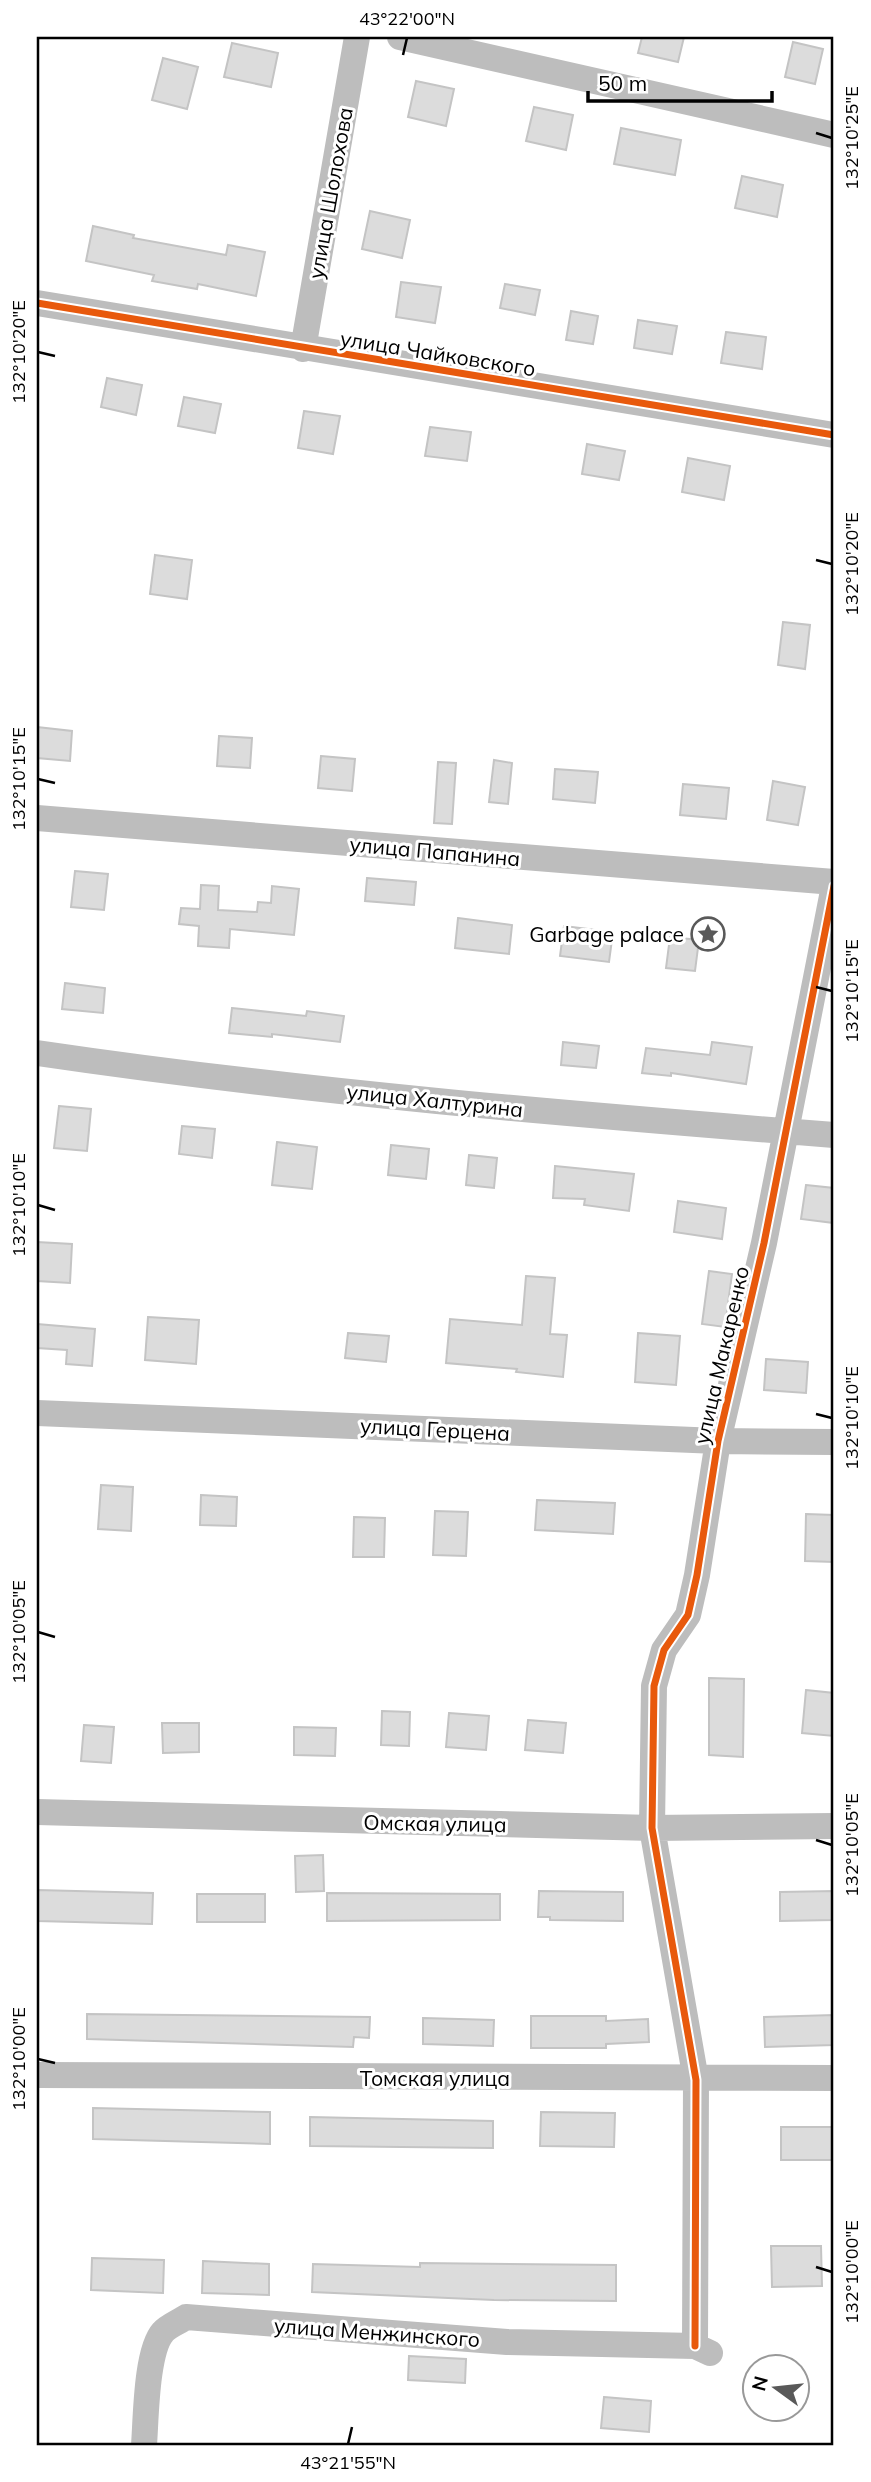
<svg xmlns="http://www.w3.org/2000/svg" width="871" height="2482" font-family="Mulish,sans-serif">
<rect width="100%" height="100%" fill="#fff"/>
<path fill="#dcdcdc" stroke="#c4c4c4" stroke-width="2" d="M 642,37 L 684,37 L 678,62 L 638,53 Z
M 793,42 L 823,49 L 815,84 L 785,77 Z
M 232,43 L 278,53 L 271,87 L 224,77 Z
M 163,58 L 198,67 L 187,109 L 152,100 Z
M 416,81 L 454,89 L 446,126 L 408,117 Z
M 534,107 L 573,115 L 566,150 L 526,141 Z
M 621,128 L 681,140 L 675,175 L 614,164 Z
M 742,176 L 783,185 L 777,217 L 735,208 Z
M 370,211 L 410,220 L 402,258 L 362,249 Z
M 93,226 L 134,235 L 133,238 L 226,255 L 228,245 L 265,252 L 256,296 L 198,284 L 197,289 L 152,281 L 154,275 L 86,261 Z
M 401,282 L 441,287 L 435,323 L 396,317 Z
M 505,284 L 540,290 L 535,315 L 500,308 Z
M 571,311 L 598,316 L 593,344 L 566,340 Z
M 638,320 L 677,326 L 672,354 L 634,348 Z
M 726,332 L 766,337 L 762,369 L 721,363 Z
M 107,378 L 142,385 L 136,415 L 101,407 Z
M 184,397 L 221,404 L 215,433 L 178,426 Z
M 304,411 L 340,416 L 333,454 L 298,448 Z
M 430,427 L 471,432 L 467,461 L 425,456 Z
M 587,444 L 625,451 L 619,480 L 582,474 Z
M 688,458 L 730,466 L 724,500 L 682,492 Z
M 155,555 L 192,560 L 187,599 L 150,594 Z
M 783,622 L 810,625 L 805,669 L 778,665 Z
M 37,727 L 72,731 L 70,761 L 37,758 Z
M 219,736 L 252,738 L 250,768 L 217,766 Z
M 321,756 L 355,759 L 352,791 L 318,788 Z
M 494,760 L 512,763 L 508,804 L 489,802 Z
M 438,762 L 456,763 L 452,824 L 434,823 Z
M 555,769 L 598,772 L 595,803 L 553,799 Z
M 773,781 L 805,787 L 798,825 L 767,820 Z
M 683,784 L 729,788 L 726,819 L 680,815 Z
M 75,871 L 108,874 L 104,910 L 71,907 Z
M 367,878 L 416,882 L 414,905 L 365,901 Z
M 201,885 L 219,886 L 218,910 L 257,912 L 258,902 L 271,903 L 272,886 L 299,889 L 294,935 L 230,929 L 229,948 L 198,946 L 199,926 L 179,924 L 181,908 L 200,909 Z
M 458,918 L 512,925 L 509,954 L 455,948 Z
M 564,926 L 613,932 L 609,962 L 560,956 Z
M 670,937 L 699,940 L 695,971 L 666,968 Z
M 65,983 L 105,988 L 103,1013 L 62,1009 Z
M 232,1008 L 306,1016 L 307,1011 L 344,1016 L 340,1042 L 272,1034 L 272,1037 L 229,1033 Z
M 563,1042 L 599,1046 L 596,1068 L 561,1065 Z
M 712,1042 L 752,1047 L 746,1084 L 671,1073 L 671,1076 L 642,1073 L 646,1048 L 710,1055 Z
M 59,1106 L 91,1109 L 87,1151 L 54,1148 Z
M 182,1126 L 215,1129 L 212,1158 L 179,1154 Z
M 277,1142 L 317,1147 L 312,1189 L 272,1185 Z
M 391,1145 L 429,1149 L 426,1179 L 388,1175 Z
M 469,1155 L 497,1158 L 494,1188 L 466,1185 Z
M 555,1166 L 634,1174 L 629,1211 L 584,1205 L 585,1199 L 553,1198 Z
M 806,1185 L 834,1188 L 834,1223 L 801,1219 Z
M 678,1201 L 726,1208 L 722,1239 L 674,1232 Z
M 37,1242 L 72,1244 L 70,1283 L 37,1281 Z
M 709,1271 L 732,1274 L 725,1327 L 702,1324 Z
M 526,1276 L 555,1278 L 550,1334 L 567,1335 L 563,1377 L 516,1372 L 517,1369 L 446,1363 L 450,1319 L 522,1325 Z
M 148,1317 L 199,1320 L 196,1364 L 145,1360 Z
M 37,1324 L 95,1329 L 92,1366 L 66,1364 L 67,1350 L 37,1348 Z
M 348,1333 L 389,1336 L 386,1362 L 345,1358 Z
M 638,1333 L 680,1336 L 676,1385 L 635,1382 Z
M 766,1359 L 808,1362 L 806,1393 L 764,1390 Z
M 101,1485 L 133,1487 L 131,1531 L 98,1529 Z
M 201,1495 L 237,1497 L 236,1526 L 200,1525 Z
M 537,1500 L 615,1503 L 613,1534 L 535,1530 Z
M 435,1511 L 468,1512 L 466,1556 L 433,1555 Z
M 806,1514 L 834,1515 L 834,1562 L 805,1561 Z
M 354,1517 L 385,1518 L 384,1557 L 353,1557 Z
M 709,1678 L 744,1679 L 743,1757 L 709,1755 Z
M 806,1690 L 834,1693 L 834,1736 L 802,1733 Z
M 382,1711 L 410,1712 L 409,1746 L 381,1745 Z
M 449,1713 L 489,1716 L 486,1750 L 446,1747 Z
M 528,1720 L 566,1723 L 563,1753 L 525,1750 Z
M 162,1723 L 199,1723 L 199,1752 L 163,1753 Z
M 84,1725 L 114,1727 L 111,1763 L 81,1761 Z
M 294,1727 L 336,1728 L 335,1756 L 294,1755 Z
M 323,1855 L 324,1891 L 296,1892 L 295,1856 Z
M 37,1890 L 153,1893 L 152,1924 L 37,1921 Z
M 539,1891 L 623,1892 L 623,1921 L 550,1920 L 550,1917 L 538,1917 Z
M 834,1891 L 834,1920 L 780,1921 L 780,1892 Z
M 327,1893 L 500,1894 L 500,1920 L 327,1921 Z
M 197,1894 L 265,1894 L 265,1922 L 197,1922 Z
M 87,2014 L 370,2017 L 369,2038 L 354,2037 L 353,2047 L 87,2039 Z
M 834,2015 L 834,2045 L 765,2047 L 764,2017 Z
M 531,2016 L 606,2016 L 606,2021 L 648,2019 L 649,2042 L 606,2044 L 606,2048 L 531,2048 Z
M 423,2018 L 494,2020 L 493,2046 L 423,2044 Z
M 93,2108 L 270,2112 L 270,2144 L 93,2139 Z
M 541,2112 L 615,2113 L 614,2147 L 540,2146 Z
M 310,2117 L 493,2121 L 493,2148 L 310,2146 Z
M 781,2127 L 834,2127 L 834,2160 L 781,2160 Z
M 771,2246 L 821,2246 L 822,2286 L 772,2287 Z
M 92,2258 L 164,2260 L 163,2293 L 91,2290 Z
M 203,2261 L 269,2264 L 269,2295 L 202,2293 Z
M 420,2263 L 616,2265 L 616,2301 L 494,2300 L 312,2292 L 313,2264 L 420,2267 Z
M 409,2356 L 466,2359 L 465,2383 L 408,2380 Z
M 604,2397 L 651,2401 L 649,2432 L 601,2428 Z"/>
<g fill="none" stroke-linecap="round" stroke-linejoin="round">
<path stroke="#bdbdbd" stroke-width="26" d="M 400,37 L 834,135
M 37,303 L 834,435
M 303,349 L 357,37
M 37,818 L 834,882
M 37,1053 C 301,1092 568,1114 834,1135
M 37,1413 L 718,1441 L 834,1442
M 37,1812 L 652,1828 L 834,1826
M 37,2075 L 834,2078
M 695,2346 L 696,2080 L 652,1828 L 654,1686 L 664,1650 L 688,1615 L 697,1575 L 718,1441 L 764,1243 L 834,886
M 144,2445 C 146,2420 146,2351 163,2332 C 168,2326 179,2322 186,2317 L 507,2342 L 695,2346 L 710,2353"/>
<defs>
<path id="cycleway" d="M 37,303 L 834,435
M 695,2346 L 696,2080 L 652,1828 L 654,1686 L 664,1650 L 688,1615 L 697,1575 L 718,1441 L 764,1243 L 834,886"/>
</defs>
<use href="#cycleway" stroke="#fff" stroke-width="11"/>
<use href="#cycleway" stroke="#e8590c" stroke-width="7"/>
</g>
<path fill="none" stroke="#000" stroke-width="2.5" d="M 403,55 L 407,38M 816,133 L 832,138M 38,352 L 55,356M 816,560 L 832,564M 38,779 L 55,783M 816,987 L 832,991M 38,1205 L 55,1210M 816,1414 L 832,1418M 38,1632 L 55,1637M 816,1840 L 832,1845M 38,2059 L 55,2063M 816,2267 L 832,2272M 348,2444 L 352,2427"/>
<defs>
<symbol id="sight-ring" viewBox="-11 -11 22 22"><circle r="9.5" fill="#fff" stroke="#595959" stroke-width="1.5"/><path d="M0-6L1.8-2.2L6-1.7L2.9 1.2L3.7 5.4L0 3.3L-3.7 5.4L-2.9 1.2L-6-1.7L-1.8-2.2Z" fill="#595959"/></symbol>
</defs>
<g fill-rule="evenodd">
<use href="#sight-ring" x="689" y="915" width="38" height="38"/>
</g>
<g text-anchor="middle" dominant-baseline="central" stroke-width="6" stroke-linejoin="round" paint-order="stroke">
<g font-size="21" fill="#000" stroke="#fff">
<text transform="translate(330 193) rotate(-80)">улица Шолохова</text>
<text transform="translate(438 353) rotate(9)">улица Чайковского</text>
<text transform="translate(435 851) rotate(5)">улица Папанина</text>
<text transform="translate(435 1100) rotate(6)">улица Халтурина</text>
<text transform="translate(721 1355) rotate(-77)">улица Макаренко</text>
<text transform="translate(435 1429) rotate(3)">улица Герцена</text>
<text transform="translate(435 1823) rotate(1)">Омская улица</text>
<text x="435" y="2078">Томская улица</text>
<text transform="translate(377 2332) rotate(4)">улица Менжинского</text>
</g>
<g font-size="21" fill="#000" stroke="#fff" text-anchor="end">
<text x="684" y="934">Garbage palace</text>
</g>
</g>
<rect width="871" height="2482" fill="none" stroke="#ffffff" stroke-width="77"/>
<g transform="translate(776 2388) rotate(285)"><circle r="33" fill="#ffffff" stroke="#999999" stroke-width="2"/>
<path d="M0-5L12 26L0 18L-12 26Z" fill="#595959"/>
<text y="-10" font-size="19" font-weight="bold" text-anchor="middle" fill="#000000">N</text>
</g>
<path d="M588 91v10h184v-10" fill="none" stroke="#000000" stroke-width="3.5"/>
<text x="598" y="91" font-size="21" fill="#000000" stroke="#ffffff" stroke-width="5" paint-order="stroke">50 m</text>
<rect x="38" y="38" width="794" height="2406" fill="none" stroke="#000" stroke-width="2.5"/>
<g font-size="18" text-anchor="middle" fill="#000">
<text x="407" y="25">43°22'00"N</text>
<text transform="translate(852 138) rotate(-90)" y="6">132°10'25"E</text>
<text transform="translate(19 352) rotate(-90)" y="6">132°10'20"E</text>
<text transform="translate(852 564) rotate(-90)" y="6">132°10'20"E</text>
<text transform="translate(19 779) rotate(-90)" y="6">132°10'15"E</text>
<text transform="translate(852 991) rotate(-90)" y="6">132°10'15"E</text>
<text transform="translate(19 1205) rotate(-90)" y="6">132°10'10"E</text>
<text transform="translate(852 1418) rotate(-90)" y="6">132°10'10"E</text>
<text transform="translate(19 1632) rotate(-90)" y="6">132°10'05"E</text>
<text transform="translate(852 1845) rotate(-90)" y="6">132°10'05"E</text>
<text transform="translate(19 2059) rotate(-90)" y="6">132°10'00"E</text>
<text transform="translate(852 2272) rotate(-90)" y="6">132°10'00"E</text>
<text x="348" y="2469">43°21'55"N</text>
</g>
</svg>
